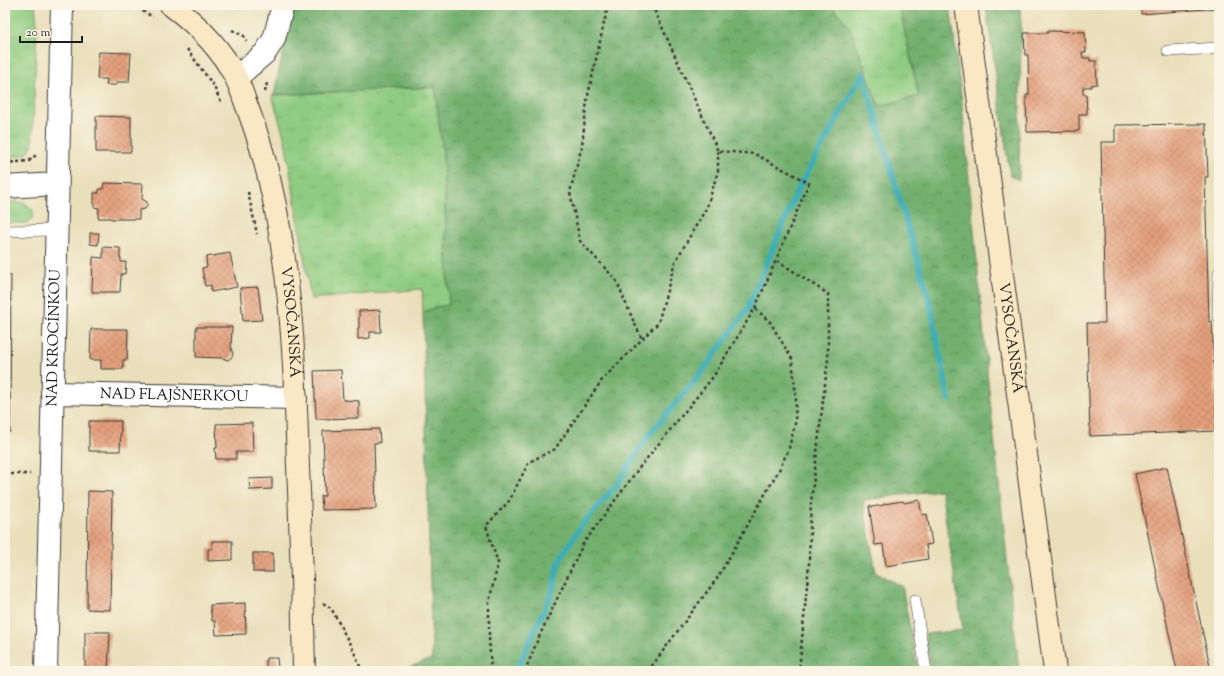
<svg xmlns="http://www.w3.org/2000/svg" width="1224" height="676" font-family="'Sorts Mill Goudy',serif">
<defs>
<pattern id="grass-tufts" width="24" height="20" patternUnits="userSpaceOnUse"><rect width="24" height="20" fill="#8fcc81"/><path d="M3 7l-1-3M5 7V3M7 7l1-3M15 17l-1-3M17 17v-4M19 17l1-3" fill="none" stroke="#7baf6f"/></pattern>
<pattern id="forest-crowns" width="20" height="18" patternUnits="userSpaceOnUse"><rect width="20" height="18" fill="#73b06f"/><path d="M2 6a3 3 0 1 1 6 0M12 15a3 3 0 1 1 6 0" fill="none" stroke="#5e8e5a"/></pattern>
<pattern id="building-cross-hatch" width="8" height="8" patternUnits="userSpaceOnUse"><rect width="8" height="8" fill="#e39f7c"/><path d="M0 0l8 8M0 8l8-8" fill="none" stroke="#c2886b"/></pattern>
</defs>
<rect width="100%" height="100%" fill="#fcf5e5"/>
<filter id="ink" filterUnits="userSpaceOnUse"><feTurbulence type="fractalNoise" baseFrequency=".025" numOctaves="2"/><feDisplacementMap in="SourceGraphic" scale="8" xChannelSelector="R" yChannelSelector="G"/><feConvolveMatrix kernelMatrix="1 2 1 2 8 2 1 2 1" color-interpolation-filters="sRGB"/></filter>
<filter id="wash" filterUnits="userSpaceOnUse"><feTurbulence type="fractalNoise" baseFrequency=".012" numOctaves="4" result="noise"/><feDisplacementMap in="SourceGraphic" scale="16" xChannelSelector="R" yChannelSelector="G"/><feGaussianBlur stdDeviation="0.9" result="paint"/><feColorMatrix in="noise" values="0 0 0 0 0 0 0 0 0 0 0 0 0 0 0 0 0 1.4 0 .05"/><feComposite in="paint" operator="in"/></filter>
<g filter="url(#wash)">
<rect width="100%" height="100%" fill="#eadfbb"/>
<path fill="url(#grass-tufts)" stroke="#56744e" d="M 5,5 L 35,5 L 37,24 L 32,146 L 27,154 L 11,157 L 11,176 L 5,176 L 5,84 L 7,78 L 5,53 Z
M 831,5 L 899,5 L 919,97 L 879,106 L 849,26 Z
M 435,87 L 443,155 L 449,305 L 437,307 L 423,312 L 422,289 L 311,299 L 285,140 L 272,95 Z
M 5,201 L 25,203 L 33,210 L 33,217 L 28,223 L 5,223 Z"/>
<path fill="url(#forest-crowns)" stroke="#486646" d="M 292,5 L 831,5 L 849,26 L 879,106 L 919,96 L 899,5 L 950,5 L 961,94 L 989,391 L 1019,671 L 931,671 L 925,634 L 963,630 L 941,490 L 863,500 L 876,573 L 902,586 L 918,671 L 398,671 L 432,659 L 423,312 L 437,307 L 449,305 L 443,155 L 435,87 L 274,95 Z
M 986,5 L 1020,5 L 1021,25 L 1019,180 L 1010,176 Z"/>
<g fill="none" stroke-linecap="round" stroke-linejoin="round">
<path stroke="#3cadb5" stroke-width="6" d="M 863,73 L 930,303 L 949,400
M 516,671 L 552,593 L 559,561 L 581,526 L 616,486 L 649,435 L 702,372 L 747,310 L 798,189 L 863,73"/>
</g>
<g id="blocks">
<path fill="url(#building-cross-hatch)" d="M 1141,5 L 1219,5 L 1219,8 L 1141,14 Z
M 1048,31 L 1085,32 L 1086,52 L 1082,52 L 1083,58 L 1090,58 L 1090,61 L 1096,61 L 1097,84 L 1091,85 L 1091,87 L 1083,87 L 1083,94 L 1086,94 L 1087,114 L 1079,114 L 1079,131 L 1027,132 L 1026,95 L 1029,95 L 1028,55 L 1025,55 L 1024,33 L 1048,33 Z
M 99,52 L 131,53 L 129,82 L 117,82 L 117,85 L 106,85 L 107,79 L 97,79 Z
M 96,116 L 131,117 L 131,152 L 96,152 Z
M 1206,124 L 1208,177 L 1205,177 L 1209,322 L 1212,321 L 1217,431 L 1090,436 L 1087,323 L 1105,323 L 1101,142 L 1115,142 L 1115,125 Z
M 104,183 L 143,184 L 142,199 L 147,202 L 147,206 L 145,209 L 139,210 L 139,219 L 111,219 L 111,218 L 98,218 L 99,208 L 94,207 L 94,193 L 99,193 L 99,189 L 103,189 Z
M 90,233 L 99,233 L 98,245 L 90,244 Z
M 103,247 L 120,248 L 120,258 L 121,258 L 121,262 L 126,262 L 125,274 L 121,274 L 120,292 L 92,292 L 93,257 L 103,258 Z
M 230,253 L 237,287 L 211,292 L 211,285 L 205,286 L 202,268 L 207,267 L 206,257 Z
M 5,275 L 11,275 L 10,432 L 5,432 Z
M 258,287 L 262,320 L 243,321 L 240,288 Z
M 380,310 L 381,332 L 370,332 L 370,338 L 358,339 L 358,328 L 359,328 L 359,311 Z
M 196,327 L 232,327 L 231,349 L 233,353 L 232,357 L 228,360 L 222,358 L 196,357 Z
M 91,329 L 128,329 L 127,360 L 123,360 L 123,369 L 101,369 L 101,360 L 90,360 Z
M 341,370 L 343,400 L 359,401 L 359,418 L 316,419 L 314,371 Z
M 89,421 L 121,421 L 120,451 L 89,451 Z
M 252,423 L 253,452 L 236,452 L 236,459 L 216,459 L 215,448 L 217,448 L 216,424 Z
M 379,429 L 380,443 L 374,443 L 376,509 L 322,510 L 321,496 L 325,496 L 323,431 Z
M 1167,467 L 1211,671 L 1177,671 L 1135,474 Z
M 272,478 L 272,489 L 250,490 L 249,479 Z
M 88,491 L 112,492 L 110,610 L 87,609 Z
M 5,494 L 8,494 L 6,602 L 5,602 Z
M 919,500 L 922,515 L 927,514 L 932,544 L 926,545 L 928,559 L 886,566 L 883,544 L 875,545 L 869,506 L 871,506 L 871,507 L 884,505 L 884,504 L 903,501 L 904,503 Z
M 212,541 L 232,541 L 232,560 L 208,561 L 208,549 L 212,549 Z
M 253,553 L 273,553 L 273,572 L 253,572 Z
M 245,603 L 246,634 L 216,635 L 215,621 L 212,621 L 210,605 Z
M 85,632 L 110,632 L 108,671 L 85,671 Z
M 266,658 L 277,658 L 278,668 L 266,668 Z"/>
</g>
</g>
<g filter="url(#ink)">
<use href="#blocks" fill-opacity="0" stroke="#3b3934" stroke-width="1"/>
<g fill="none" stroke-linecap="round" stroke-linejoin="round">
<defs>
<path id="service" d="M 1168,51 L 1219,48
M 5,231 L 56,230
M 1218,316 L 1219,273
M 915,600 L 926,671"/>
<g id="minor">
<path d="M 236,78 L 265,53 L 274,39 L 283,5"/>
<path d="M 5,187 L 57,184"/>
<path id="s1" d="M 52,393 L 296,398"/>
<path id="s2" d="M 46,671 L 62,5"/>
</g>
<g id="secondary">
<path id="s3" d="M 171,5 C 198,25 221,48 236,78 C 240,85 242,93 245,101 C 251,117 257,134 262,151 C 291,254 295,361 298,467 C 301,535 303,603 304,671"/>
<path id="s4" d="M 966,5 L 1055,671"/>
</g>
</defs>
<use href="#service" stroke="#3b3934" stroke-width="12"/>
<use href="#minor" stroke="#3b3934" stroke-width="24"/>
<use href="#secondary" stroke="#3b3934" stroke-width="24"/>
<path stroke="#3b3934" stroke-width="2.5" stroke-dasharray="3 3" stroke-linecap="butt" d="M 132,5 L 153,17
M 608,5 L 587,100 L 582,146 L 570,192 L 580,241 L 616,280 L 633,320 L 642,339
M 652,5 L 718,151 L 755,154 L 809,183 L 776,260
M 232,30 L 244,36 L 246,41
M 187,49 L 213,85 L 221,102
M 265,92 L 267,83 L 266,81
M 5,163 L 29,161 L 36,155
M 248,192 L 257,234
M 5,474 L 30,474
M 323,603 L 331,608 L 354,652 L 362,671
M 491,671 L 489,637 L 489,602 L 498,563 L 486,526 L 509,501 L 529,462 L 555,449 L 602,380 L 658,323 L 675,262 L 707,207 L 718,171 L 718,151
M 525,671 L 538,639 L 583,544 L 639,468 L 713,377 L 755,308 L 776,260 L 828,294 L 828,359 L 811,502 L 809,564 L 799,671
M 648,671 L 718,577 L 780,468 L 789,448 L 795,424 L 796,397 L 792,359 L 770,322 L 755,308"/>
<use href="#service" stroke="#fff" stroke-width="11"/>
<use href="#minor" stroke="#fff" stroke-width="22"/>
<use href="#secondary" stroke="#fae7c3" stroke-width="22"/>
</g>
</g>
<g text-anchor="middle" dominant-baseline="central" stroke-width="3.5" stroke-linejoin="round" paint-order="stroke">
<g font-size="15" fill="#1c1c1c" stroke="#fcf5e5">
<text stroke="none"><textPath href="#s3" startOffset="350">VYSOČANSKÁ</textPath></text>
<text stroke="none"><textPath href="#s2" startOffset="333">NAD KROCÍNKOU</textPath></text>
<text stroke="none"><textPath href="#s4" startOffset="336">VYSOČANSKÁ</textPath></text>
<text stroke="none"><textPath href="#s1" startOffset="122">NAD FLAJŠNERKOU</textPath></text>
</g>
</g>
<rect width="1224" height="676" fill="none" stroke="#fcf5e5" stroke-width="20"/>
<path d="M20 36v6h62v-6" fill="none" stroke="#1c1c1c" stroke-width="2"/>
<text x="26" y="36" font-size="12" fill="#1c1c1c" stroke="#fcf5e5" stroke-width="3" paint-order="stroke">20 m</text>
</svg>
